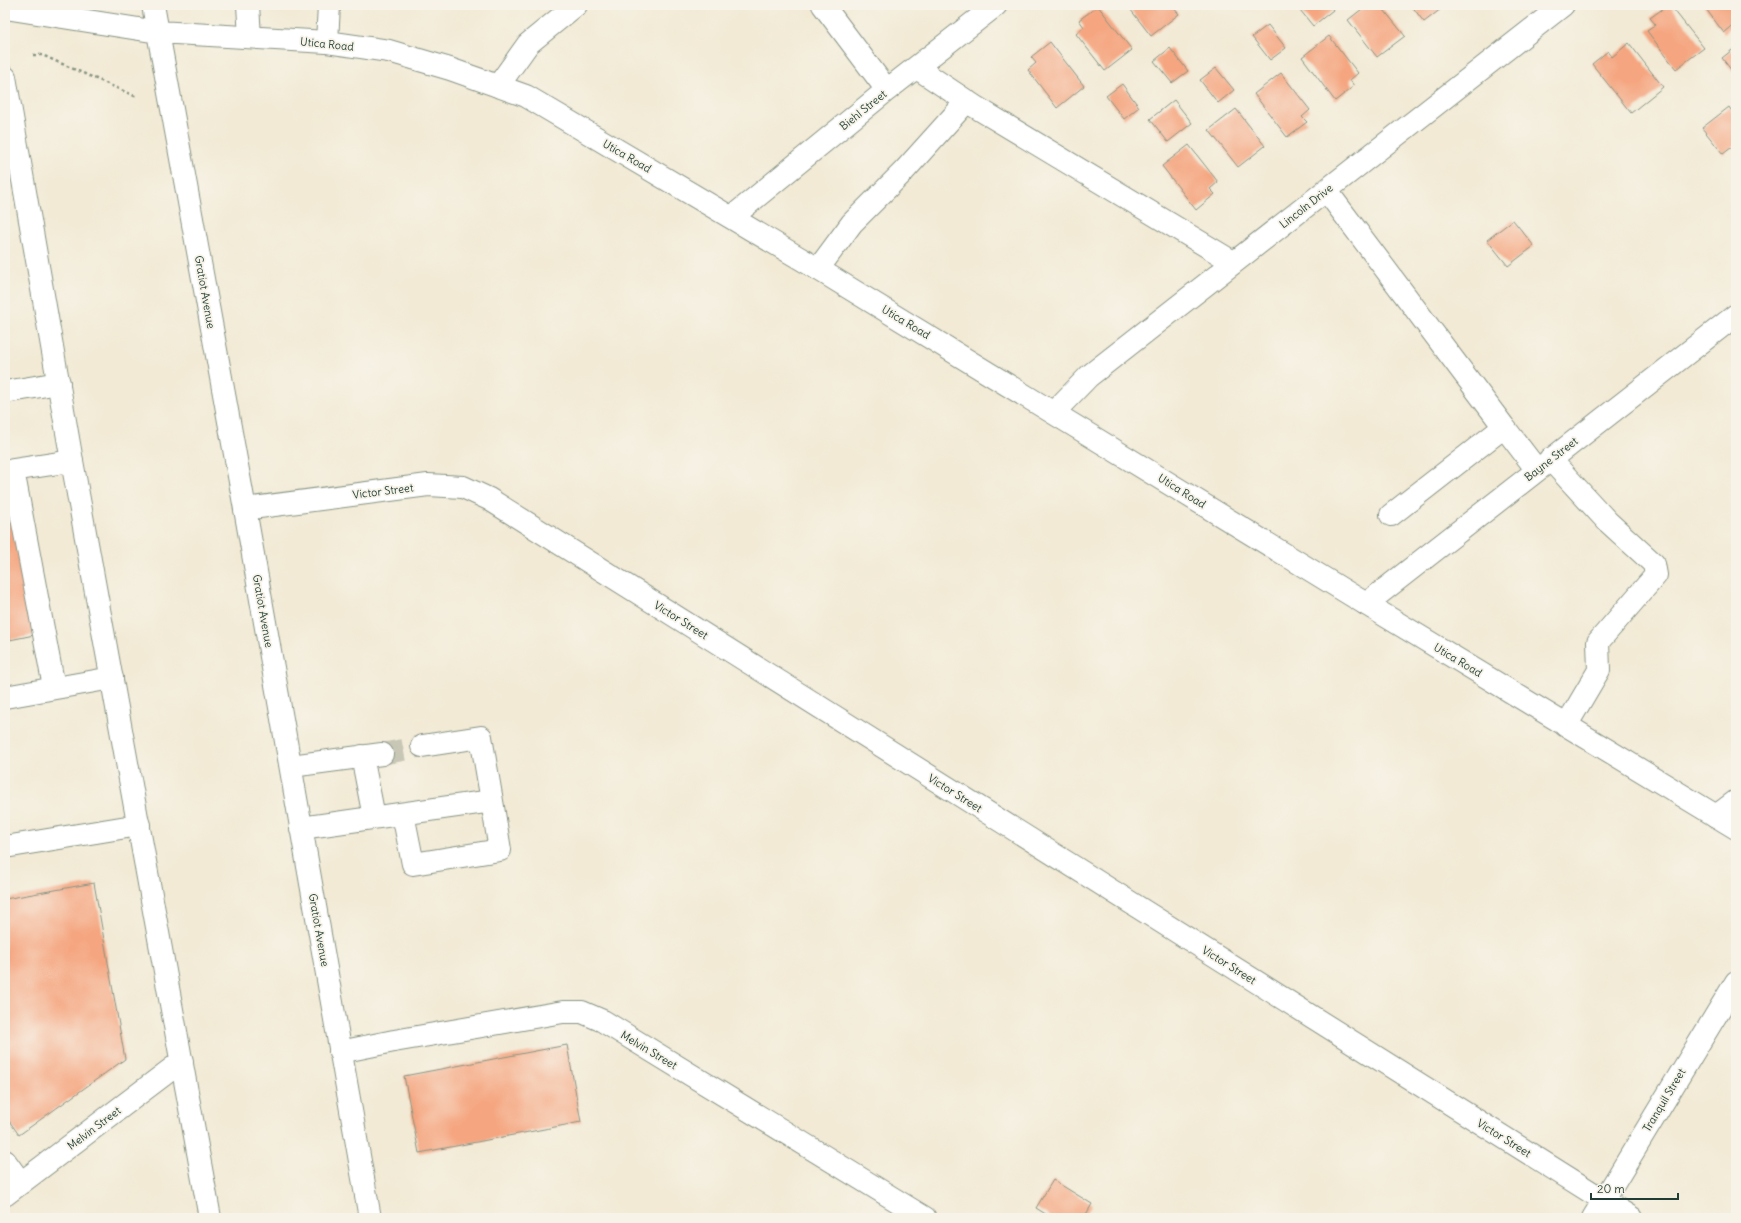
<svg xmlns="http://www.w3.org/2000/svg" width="1741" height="1223" font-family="Delius,sans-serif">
<rect width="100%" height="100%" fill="#f7f3e8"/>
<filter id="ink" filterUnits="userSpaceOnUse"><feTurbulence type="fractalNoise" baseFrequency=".025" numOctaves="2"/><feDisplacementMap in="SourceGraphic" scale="8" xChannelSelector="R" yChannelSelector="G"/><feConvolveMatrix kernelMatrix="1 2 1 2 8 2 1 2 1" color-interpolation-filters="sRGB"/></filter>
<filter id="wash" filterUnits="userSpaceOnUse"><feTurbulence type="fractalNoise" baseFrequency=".012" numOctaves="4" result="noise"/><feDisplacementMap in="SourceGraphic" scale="16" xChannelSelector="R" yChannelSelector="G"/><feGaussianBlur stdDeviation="0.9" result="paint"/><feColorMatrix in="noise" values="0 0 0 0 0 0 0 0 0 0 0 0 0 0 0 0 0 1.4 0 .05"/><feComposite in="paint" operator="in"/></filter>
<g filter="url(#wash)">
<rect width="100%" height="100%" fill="#f2ead5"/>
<g id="blocks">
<path fill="#f5a680" d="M 1127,5 L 1171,5 L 1179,14 L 1151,36 Z
M 1296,5 L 1330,5 L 1333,10 L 1313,26 Z
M 1367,5 L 1380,5 L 1405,36 L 1377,57 L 1348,20 Z
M 1411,5 L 1446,5 L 1424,22 Z
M 1668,5 L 1670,5 L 1704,48 L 1676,69 L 1647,31 L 1656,25 L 1650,18 Z
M 1703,5 L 1736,5 L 1736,23 L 1724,33 Z
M 1098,6 L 1132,50 L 1105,71 L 1076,34 L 1084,27 L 1079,20 Z
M 1268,25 L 1286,48 L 1270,60 L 1252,37 Z
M 1329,36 L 1358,73 L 1350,80 L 1354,86 L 1335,101 L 1302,57 Z
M 1050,42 L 1084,86 L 1057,108 L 1028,70 L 1036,63 L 1031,57 Z
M 1629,43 L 1663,87 L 1631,113 L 1592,64 L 1608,51 L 1612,57 Z
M 1736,47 L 1736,76 L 1722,58 Z
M 1170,48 L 1188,71 L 1172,83 L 1154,61 Z
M 1216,68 L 1234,90 L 1218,103 L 1200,80 Z
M 1281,73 L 1310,110 L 1302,117 L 1307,122 L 1287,137 L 1254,94 Z
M 1122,84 L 1139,107 L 1124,119 L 1106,96 Z
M 1174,100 L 1192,123 L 1168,142 L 1150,119 Z
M 1729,107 L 1736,117 L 1736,144 L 1723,154 L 1702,128 Z
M 1236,109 L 1265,146 L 1238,167 L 1209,130 Z
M 1189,145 L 1218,182 L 1210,189 L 1215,194 L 1196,210 L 1162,166 Z
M 1513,220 L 1534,246 L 1508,266 L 1487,240 Z
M 9,507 L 34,635 L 5,641 L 5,508 Z
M 94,883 L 125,1059 L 19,1135 L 5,1115 L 5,899 Z
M 567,1045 L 581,1122 L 419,1153 L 404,1076 Z
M 1053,1180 L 1092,1204 L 1084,1218 L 1052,1218 L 1036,1208 Z"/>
</g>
</g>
<g filter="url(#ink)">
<use href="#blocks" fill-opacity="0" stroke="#889484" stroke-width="1"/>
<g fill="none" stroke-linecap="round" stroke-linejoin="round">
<path stroke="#c8c7b5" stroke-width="22" stroke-dasharray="22 11" stroke-linecap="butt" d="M 382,754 L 422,746"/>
<defs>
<path id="minor" d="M 248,5 L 250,37
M 823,5 L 887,90
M 327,42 L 329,5
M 917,68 L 974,106 L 1233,262
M 498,86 L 528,44 L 576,5
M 1326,190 L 1504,427
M 732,217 L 887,90 L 996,5
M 818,269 L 852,223 L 904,171 L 967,101
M 5,392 L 59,383
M 1054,412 L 1089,376 L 1563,5
M 1550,459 L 1607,521 L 1654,564 L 1656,575 L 1598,642 L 1599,670 L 1566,726
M 245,509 L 428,485 L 463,487 L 489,499 L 1632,1218
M 1391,515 L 1504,427 L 1537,470
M 1366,604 L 1736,315
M 54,687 L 13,470 L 72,461
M 5,697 L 112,678
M 362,756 L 374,817
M 291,766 L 382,754
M 403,814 L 413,864 L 500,850 L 492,801
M 1716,816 L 1736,801
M 301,828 L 492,801 L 481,737 L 422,746
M 5,847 L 139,825
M 340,1052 L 394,1041 L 563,1012 L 582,1012 L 603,1021 L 925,1218
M 5,1161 L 21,1183
M 5,1195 L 182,1061
M 1593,1218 L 1736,982"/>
<path id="major" d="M 153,5 L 245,509 L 370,1218
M 5,8 L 158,32 L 327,42 L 389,51 L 450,69 L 526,96 L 818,269 L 1366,604 L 1736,828
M 5,77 L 72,461 L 210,1218"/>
</defs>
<use href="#minor" stroke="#889484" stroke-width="24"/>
<use href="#major" stroke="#889484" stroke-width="24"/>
<path stroke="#889484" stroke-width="2.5" stroke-dasharray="3 3" stroke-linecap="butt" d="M 33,55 L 42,55 L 137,97"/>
<use href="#minor" stroke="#fff" stroke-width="22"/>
<use href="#major" stroke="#fff" stroke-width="22"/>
</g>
</g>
<g text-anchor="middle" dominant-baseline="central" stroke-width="3.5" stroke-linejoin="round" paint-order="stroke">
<g font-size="11" fill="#1f3d34" stroke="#f7f3e8">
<text transform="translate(327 44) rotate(6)">Utica Road</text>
<text transform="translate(863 110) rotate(-39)">Biehl Street</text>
<text transform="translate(627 156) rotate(30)">Utica Road</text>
<text transform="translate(1306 206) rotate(-38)">Lincoln Drive</text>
<text transform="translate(205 292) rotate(80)">Gratiot Avenue</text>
<text transform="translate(906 322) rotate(31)">Utica Road</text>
<text transform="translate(1551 459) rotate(-38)">Bayne Street</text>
<text transform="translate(383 491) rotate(-7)">Victor Street</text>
<text transform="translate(1182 491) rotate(32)">Utica Road</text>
<text transform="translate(263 611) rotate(80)">Gratiot Avenue</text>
<text transform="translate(681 620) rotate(32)">Victor Street</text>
<text transform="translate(1458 660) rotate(31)">Utica Road</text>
<text transform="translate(955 793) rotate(32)">Victor Street</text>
<text transform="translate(319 930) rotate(80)">Gratiot Avenue</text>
<text transform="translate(1229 965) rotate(32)">Victor Street</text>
<text transform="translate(649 1050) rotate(31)">Melvin Street</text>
<text transform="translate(1664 1100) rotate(-59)">Tranquil Street</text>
<text transform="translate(94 1128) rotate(-37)">Melvin Street</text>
<text transform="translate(1504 1138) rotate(32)">Victor Street</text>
</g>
</g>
<rect width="1741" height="1223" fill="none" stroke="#f7f3e8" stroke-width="20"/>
<path d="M1591 1193v6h87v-6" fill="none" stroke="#1f3d34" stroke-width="2"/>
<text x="1597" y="1193" font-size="12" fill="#1f3d34" stroke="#f7f3e8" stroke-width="3" paint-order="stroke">20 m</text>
</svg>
